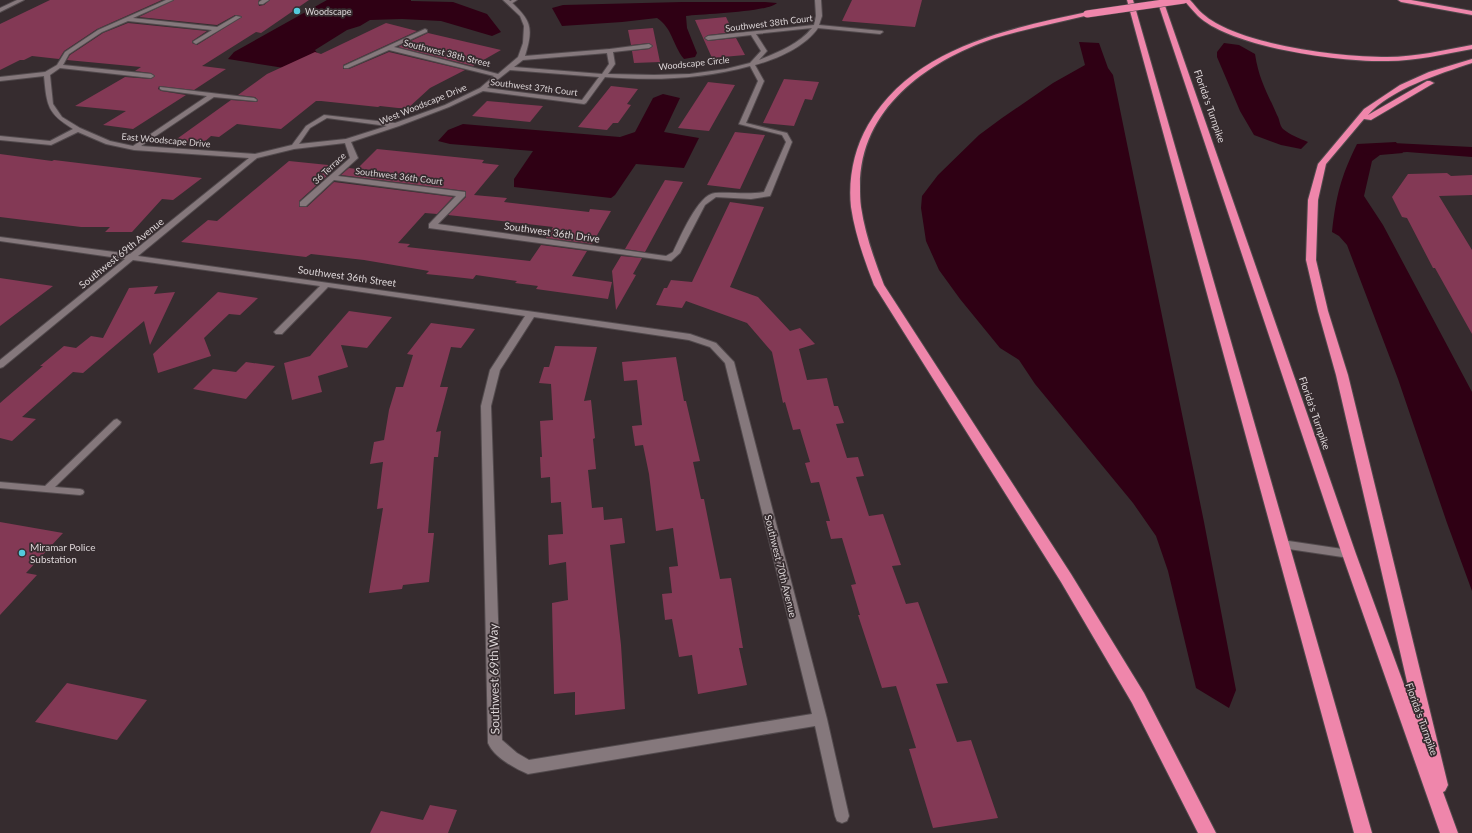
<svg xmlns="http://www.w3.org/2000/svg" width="1472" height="833" font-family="Lato,sans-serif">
<rect width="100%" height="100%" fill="#362c2f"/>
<path fill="#2f0014" d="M 327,0 L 411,0 L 411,1 L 453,2 L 487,14 L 501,32 L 492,36 L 441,21 L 402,19 L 370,20 L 360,26 L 347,30 L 315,50 C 324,64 348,69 364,75 L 284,68 L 228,59 L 234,52 Z
M 682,2 L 765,2 L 777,3 C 769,12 701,14 686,16 L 687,28 L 697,53 L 695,57 L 684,59 C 672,44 673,29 657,18 L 622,22 L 562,26 L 552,8 L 563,5 Z
M 1079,42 L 1099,43 L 1108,68 L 1113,75 L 1204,522 L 1236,690 L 1229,708 L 1196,688 L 1168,571 L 1156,536 L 1133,503 L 1035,384 L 1019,360 L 1000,348 L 960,299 L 939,270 L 926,241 L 921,208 L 922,196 L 938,175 L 979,135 L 1002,118 L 1053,83 L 1085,65 Z
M 1224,43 L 1239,45 L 1255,54 C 1259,80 1267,92 1277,115 C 1280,120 1279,124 1283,129 C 1290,135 1299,138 1308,142 L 1301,149 L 1281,145 L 1254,135 L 1240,111 L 1217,57 L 1217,52 Z
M 663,94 L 680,98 L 664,132 L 699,138 L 684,168 L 636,164 L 615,195 L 611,198 L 514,187 L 514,179 L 533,151 L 450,144 L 438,141 L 448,130 L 463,124 L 620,137 L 635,132 L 653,98 Z
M 1396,142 L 1403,153 L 1380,155 L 1372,161 L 1364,196 L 1383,225 L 1472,392 L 1472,591 L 1447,523 L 1398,379 L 1347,245 L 1339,236 L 1332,232 C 1336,196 1341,176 1357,144 Z"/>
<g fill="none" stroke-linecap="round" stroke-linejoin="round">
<path fill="#2f0014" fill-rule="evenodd" d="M 1393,143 L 1472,147 L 1472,157 L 1407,152 L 1369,155 L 1364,153 L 1361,150 L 1364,147 Z"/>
</g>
<path fill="#833955" d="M 50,0 L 162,0 L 97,29 L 64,51 L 59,59 L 32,56 L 24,60 L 20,60 L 0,70 L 0,24 Z
M 174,0 L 259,0 L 258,2 L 259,6 L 264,5 L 270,0 L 309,0 L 261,33 L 256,32 L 202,66 L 226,69 L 194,90 L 159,86 L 158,89 L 161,91 L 186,95 L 133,129 L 103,125 L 126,111 L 75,106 L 125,77 L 151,79 L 155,76 L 151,73 L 135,71 L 141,67 L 67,60 L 70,55 L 103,33 L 128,23 L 207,31 L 192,41 L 192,43 L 197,45 L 242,17 L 241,16 L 235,15 L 217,25 L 139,17 Z
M 852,0 L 922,0 L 915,27 L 842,21 Z
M 726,17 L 733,32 L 708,35 L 704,38 L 708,41 L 736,38 L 745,55 L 712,58 L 695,20 Z
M 386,23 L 417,31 L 343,65 L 343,69 L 349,69 L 389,52 L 465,70 L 430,88 L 407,109 L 380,106 L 378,107 L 321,101 L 316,101 L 281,129 L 237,124 L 219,137 L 211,136 L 202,144 L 174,141 L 231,100 L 257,102 L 258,100 L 255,97 L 238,95 L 267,74 L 315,52 L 321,54 Z
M 653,28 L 660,62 L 634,63 L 632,51 L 649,49 L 653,46 L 649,43 L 631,45 L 628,30 Z
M 428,33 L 501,50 L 473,66 L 398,47 Z
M 784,79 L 819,82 L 812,100 L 805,99 L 794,126 L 763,123 Z
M 708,82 L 735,85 L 709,131 L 678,128 Z
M 611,86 L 638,89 L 627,104 L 631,105 L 618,123 L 613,123 L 607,130 L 578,127 Z
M 487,101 L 543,106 L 530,122 L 472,116 Z
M 735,132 L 765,135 L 740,189 L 707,185 Z
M 377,149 L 484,160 L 482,163 L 499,165 L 474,195 L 507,198 L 504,202 L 589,212 L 590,209 L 611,211 L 592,244 L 546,238 L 553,227 L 448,215 L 466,197 L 466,191 L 341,175 L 349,168 L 357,169 Z
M 0,154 L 52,161 L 54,160 L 202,178 L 173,200 L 162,199 L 132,232 L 105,232 L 110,227 L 81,227 L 0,217 Z
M 289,161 L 338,166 L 299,201 L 299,207 L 307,207 L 334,182 L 453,197 L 437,214 L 425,213 L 398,243 L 410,244 L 407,247 L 530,261 L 541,245 L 587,251 L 572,276 L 612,282 L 608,299 L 536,289 L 538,286 L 515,283 L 517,281 L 476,275 L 473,279 L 446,276 L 426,274 L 429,271 L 364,260 L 311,254 L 306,257 L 181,242 L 208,220 L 217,221 Z
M 1447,173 L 1451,176 L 1472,175 L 1472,195 L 1439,196 L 1472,250 L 1472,334 L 1435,268 L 1433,268 L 1407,218 L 1402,217 L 1392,197 L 1408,174 Z
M 665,180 L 683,182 L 645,252 L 625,249 Z
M 730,202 L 764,207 L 730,287 L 758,297 L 790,331 L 800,328 L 815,344 L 799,349 L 807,380 L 827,378 L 834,406 L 838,406 L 844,423 L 836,424 L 847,458 L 858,457 L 864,476 L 856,477 L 869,516 L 883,514 L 901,565 L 892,566 L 906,604 L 918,602 L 948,683 L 936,684 L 957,742 L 971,740 L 998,818 L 933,828 L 909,749 L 916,748 L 896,686 L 882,688 L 858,615 L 860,615 L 851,585 L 856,584 L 842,538 L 831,539 L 826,521 L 830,521 L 819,482 L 811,483 L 805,463 L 810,462 L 800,429 L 793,430 L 785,402 L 783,403 L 772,352 L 747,323 L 686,301 L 682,308 L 656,305 L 664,288 L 667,288 L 671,280 L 692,282 Z
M 621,256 L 642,258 L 633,274 L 636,275 L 616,310 L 612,271 Z
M 0,278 L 53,286 L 0,326 Z
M 158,286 L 154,294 L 175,292 L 150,345 L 144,321 L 83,373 L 73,372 L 22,417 L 36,419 L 12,441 L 0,438 L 0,403 L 43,366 L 40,366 L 64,346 L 76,348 L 91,336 L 103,338 L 129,288 Z
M 218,292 L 258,298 L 240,315 L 229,314 L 204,338 L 211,356 L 158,373 L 153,354 Z
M 349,311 L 392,317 L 367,348 L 341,345 L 348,367 L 318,376 L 322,392 L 292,400 L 284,363 L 310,356 Z
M 431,323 L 475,329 L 461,348 L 451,347 L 440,387 L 448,387 L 436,432 L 441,431 L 438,457 L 434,457 L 428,533 L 434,533 L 429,582 L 403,585 L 402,589 L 369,593 L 383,508 L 377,509 L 383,462 L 370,464 L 374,442 L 384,440 L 389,410 L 396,387 L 403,387 L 413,355 L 407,354 Z
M 555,346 L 597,347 L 584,401 L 591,400 L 595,438 L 593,439 L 596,469 L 588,470 L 592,508 L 603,507 L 604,520 L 622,518 L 625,543 L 610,545 L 621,645 L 625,709 L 575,715 L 575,692 L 554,694 L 552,603 L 568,600 L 566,562 L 549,565 L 548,535 L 563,534 L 561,502 L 551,503 L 550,477 L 541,478 L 540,457 L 542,457 L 540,421 L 553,420 L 551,384 L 539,383 L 544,367 L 549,367 Z
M 676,357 L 684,401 L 686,401 L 700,461 L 693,462 L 701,499 L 704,499 L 720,579 L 731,578 L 743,648 L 739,648 L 747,685 L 698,694 L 692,655 L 679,657 L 672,619 L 665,620 L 662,594 L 672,593 L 669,567 L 678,566 L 673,528 L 656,531 L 649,474 L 643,445 L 635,446 L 632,426 L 642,425 L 637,380 L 624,381 L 622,362 Z
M 246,362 L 275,366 L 246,399 L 193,389 L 213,369 L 236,372 Z
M 0,522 L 63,533 L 26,573 L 37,575 L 0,615 Z
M 67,683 L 147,700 L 117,740 L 35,722 Z
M 430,805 L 457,810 L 448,833 L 370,833 L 381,811 L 423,820 Z"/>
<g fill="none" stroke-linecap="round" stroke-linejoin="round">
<defs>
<path id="lane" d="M 512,0 L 517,0 L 511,4 L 509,4 L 509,2 Z
M 117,419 L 121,422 L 120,424 L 55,487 L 80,489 L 83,490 L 84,492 L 83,494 L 80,495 L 0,488 L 0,482 L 45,486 L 114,420 Z
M 1282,540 L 1349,550 L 1352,551 L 1354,554 L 1352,557 L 1349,558 L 1282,548 L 1279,547 L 1277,544 L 1279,541 Z"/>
<path id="street" d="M 17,0 L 24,0 L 0,12 L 0,8 Z
M 166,0 L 173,0 L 133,18 L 217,27 L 236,16 L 241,17 L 196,44 L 193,42 L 194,41 L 212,30 L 128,21 L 102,32 L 69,54 L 63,65 L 151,74 L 154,76 L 151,78 L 60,68 L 50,75 L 53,104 L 62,117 L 80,128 L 110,141 L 133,146 L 207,96 L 162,90 L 160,89 L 160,87 L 254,98 L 257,100 L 256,101 L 214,97 L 141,146 L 255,154 L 292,145 L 306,126 L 324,115 L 395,123 L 445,105 L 480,88 L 494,76 L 389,50 L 348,68 L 344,68 L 344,66 L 425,29 L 427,30 L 427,32 L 394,47 L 498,74 L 518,57 L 523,43 L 524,26 L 520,16 L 503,0 L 509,0 C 531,20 534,27 525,56 L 610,49 L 649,44 L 652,46 L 649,48 L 613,52 L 615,64 L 608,74 L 654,75 L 690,74 L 726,69 L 750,63 L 761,51 L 751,35 L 708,40 L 705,38 L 708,36 L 814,25 L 816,16 L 815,0 L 821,0 L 822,16 L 819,25 L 882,31 L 883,32 L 880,34 L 818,28 C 805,47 777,59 755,65 L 764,81 L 746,123 L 787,133 L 792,142 L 771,194 L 770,196 L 751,199 L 716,197 L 705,205 L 680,253 L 671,261 L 429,228 L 429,224 L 456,196 L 334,180 L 306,206 L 300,206 L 300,202 L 350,158 L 345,143 L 294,149 L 257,158 L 138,256 L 690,334 L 716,343 L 734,362 L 827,719 L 849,816 L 847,821 L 842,823 L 837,821 L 835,816 L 815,726 L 528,774 C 514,768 494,757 488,743 L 481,406 L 490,370 L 525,316 L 328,287 L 282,334 L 276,334 L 274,332 L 320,286 L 133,260 L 3,367 L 0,368 L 0,360 L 125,259 L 0,241 L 0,237 L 130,254 L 249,158 L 134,150 L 106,144 L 78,132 L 51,145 L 0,140 L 0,136 L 50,141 L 73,129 C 47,113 47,106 44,76 L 0,81 L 0,77 L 45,72 L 57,65 L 65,52 L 98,30 ZM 812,28 C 798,45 778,52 759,60 L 767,51 L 756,34 ZM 607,53 L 609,64 L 602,74 L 514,67 L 523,60 ZM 750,66 L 758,81 L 739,124 L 782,135 L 786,142 L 764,192 C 747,195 732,192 715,193 C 698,194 680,238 673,252 L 666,256 L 438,224 L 465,196 L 465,192 L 338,176 L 358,158 L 351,142 L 399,126 L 449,107 L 483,91 L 584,104 L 586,103 L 605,77 C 654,81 703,79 750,66 ZM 510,70 L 599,77 L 582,100 L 487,88 ZM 327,118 L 387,126 L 346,139 L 299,144 L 310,128 ZM 534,317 L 689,340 L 710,347 L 725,363 L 812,714 L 529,760 L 517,753 L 502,740 L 491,406 L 500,370 Z
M 262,0 L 269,0 L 263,4 L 259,4 L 259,2 Z"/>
<path id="highway" d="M 1127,0 L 1133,0 L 1372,833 L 1354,833 Z
M 1157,0 L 1163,0 L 1356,554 L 1414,712 L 1336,375 L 1318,311 L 1306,260 L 1308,200 L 1318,164 L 1364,109 L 1400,85 L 1429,72 L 1472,59 L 1472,63 C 1439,74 1391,89 1368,115 L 1427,81 L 1430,81 L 1434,83 L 1371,120 L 1364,119 L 1326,164 L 1318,200 L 1316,260 L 1328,311 L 1348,375 L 1448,785 L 1445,791 L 1443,792 L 1458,833 L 1440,833 L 1342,554 Z
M 1184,0 L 1190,0 C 1194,4 1198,10 1203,14 C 1238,45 1340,57 1387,57 C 1416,57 1444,50 1472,45 L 1472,49 C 1444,54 1416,61 1388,61 C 1341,62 1232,48 1198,16 C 1193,11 1188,5 1184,0 Z
M 1398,0 L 1411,0 L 1472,11 L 1472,15 L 1401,2 Z
M 1087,12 L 1090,14 L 1089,15 C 1057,23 1024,29 992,39 C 926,62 860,109 860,186 C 860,193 860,200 861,207 C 865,234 874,259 884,285 L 1071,574 L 1144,693 L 1216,833 L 1198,833 L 1132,703 L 1061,582 L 874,285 C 864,259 855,234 851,207 C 848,179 854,149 868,125 C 912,48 1007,29 1087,12 Z"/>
</defs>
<use href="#lane" stroke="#524a4d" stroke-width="2"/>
<use href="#street" stroke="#524a4d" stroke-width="2"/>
<use href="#highway" stroke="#524a4d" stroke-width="2"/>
<use href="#lane" fill="#85787c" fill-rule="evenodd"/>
<use href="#street" fill="#85787c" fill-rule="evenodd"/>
<use href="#highway" fill="#ef86ab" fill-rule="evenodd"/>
<defs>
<path id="highway-bridge" d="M 1087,14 L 1184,0"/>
</defs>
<use href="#highway-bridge" stroke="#524a4d" stroke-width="8" stroke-linecap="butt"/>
<use href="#highway-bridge" stroke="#ef86ab" stroke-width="7"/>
</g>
<g fill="#53cadc" stroke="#362c2f" stroke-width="1.5">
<circle cx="297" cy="11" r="4"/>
<circle cx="22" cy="553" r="4"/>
</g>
<g text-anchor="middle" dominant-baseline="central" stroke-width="3.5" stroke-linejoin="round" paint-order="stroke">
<g font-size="9" fill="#dcd5d7" stroke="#362c2f" text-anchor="start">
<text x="305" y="11">Woodscape</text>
</g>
<g font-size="9" fill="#dcd5d7" stroke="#362c2f">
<text transform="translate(769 23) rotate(-7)">Southwest 38th Court</text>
<text transform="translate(447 53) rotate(14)">Southwest 38th Street</text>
<text transform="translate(694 63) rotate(-6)">Woodscape Circle</text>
<text transform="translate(534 87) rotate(7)">Southwest 37th Court</text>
<text transform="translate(423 104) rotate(-22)">West Woodscape Drive</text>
<text transform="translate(166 140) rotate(5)">East Woodscape Drive</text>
<text transform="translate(329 168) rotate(-43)">36 Terrace</text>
<text transform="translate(399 176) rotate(7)">Southwest 36th Court</text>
</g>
<g font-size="10" fill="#dcd5d7" stroke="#362c2f">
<text transform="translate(1210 106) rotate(71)">Florida's Turnpike</text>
<text transform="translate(552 232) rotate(8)">Southwest 36th Drive</text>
<text transform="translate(121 253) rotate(-39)">Southwest 69th Avenue</text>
<text transform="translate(347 276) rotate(8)">Southwest 36th Street</text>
<text transform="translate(1315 413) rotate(71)">Florida's Turnpike</text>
<text transform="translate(781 566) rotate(76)">Southwest 70th Avenue</text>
<text transform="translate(1422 719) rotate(70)">Florida's Turnpike</text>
</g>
<g font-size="10" fill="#dcd5d7" stroke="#362c2f" text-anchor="start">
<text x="30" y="547">Miramar Police<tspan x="30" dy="12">Substation</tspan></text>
</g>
<g font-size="12" fill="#dcd5d7" stroke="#362c2f">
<text transform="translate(494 679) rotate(-91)">Southwest 69th Way</text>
</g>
</g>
</svg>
